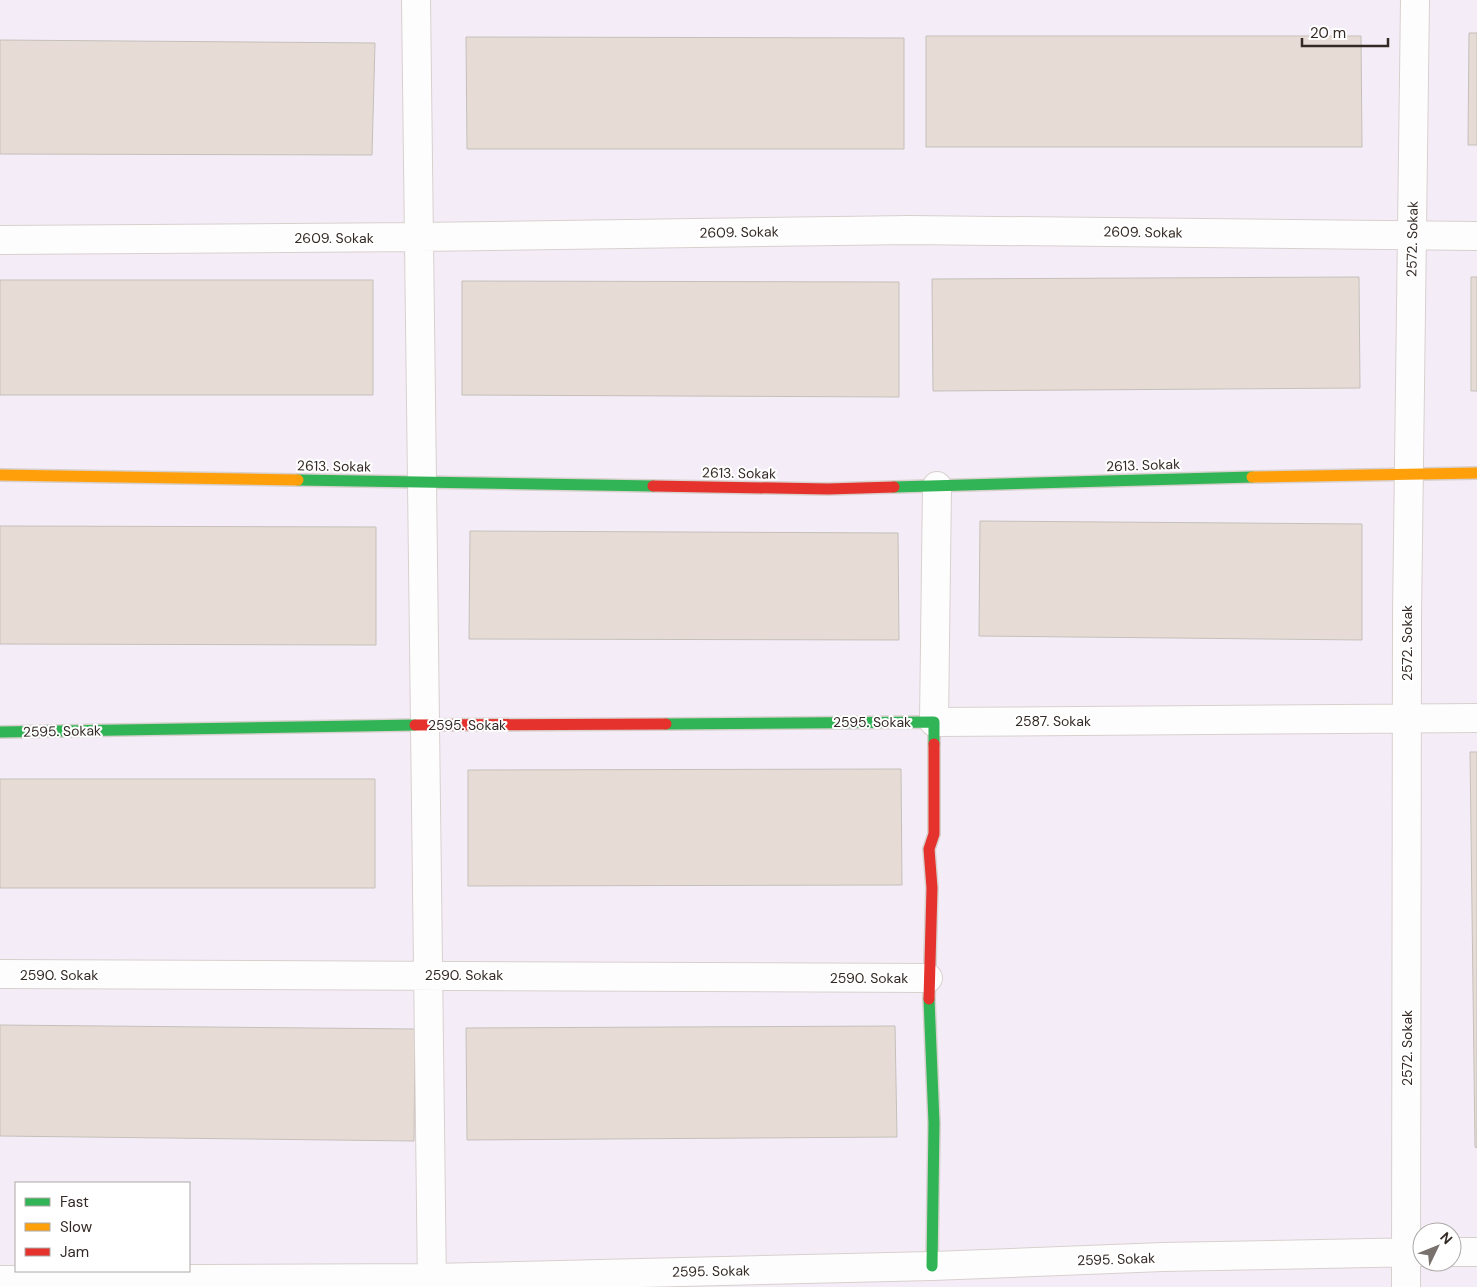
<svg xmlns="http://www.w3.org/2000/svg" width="1477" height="1287" font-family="'DM Sans',sans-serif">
<rect width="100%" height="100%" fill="#faf4f2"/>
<path fill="#f4edf8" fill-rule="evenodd" d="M 0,0 L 1477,0 L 1477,1287 L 0,1287 ZM 16,1183 L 189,1183 L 189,1271 L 16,1271 ZM 1422,1232 L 1452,1232 L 1452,1262 L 1422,1262 Z"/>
<path fill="#e6dcd5" stroke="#c5bfba" d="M 1469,33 L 1477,33 L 1477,145 L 1468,145 Z
M 926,36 L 1361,36 L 1362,147 L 926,147 Z
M 466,37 L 904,38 L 904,149 L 467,149 Z
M 0,40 L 375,43 L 372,155 L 0,154 Z
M 1359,277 L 1360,388 L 933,391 L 932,279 Z
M 1471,277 L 1477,277 L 1477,391 L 1471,391 Z
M 0,280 L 373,280 L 373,395 L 0,395 Z
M 462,281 L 899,282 L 899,397 L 462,395 Z
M 980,521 L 1362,524 L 1362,640 L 979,636 Z
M 0,526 L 376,527 L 376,645 L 0,644 Z
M 470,531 L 898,533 L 899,640 L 469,639 Z
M 1470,752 L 1477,752 L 1477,1148 L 1475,1147 Z
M 901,769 L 902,885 L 468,886 L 468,770 Z
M 0,779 L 375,779 L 375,888 L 0,888 Z
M 0,1025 L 415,1029 L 414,1141 L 0,1136 Z
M 895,1026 L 897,1137 L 467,1140 L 466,1028 Z"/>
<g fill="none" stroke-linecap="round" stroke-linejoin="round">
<defs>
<path id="street" d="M 416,0 L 432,1287
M 0,240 L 418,237 L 910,230 L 1477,236
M 937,486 L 934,722 L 1477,718
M 0,974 L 928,978
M 1452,1252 L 1477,1252
M 0,1280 L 432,1278 L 932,1266 L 1163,1257 L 1422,1252
M 1406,1287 L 1407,617 L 1415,0"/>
<path id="fast" d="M 298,480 L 653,486
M 894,487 L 1252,477
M 666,724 L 934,722 L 934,744
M 0,732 L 415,725
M 929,999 L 934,1123 L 932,1266"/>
<path id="slow" d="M 0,475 L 298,480
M 1252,477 L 1477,473"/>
<path id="jam" d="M 653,486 L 828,489 L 894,487
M 415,725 L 666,724
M 929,999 L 932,888 L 929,849 L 934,834 L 934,744"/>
</defs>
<use href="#street" stroke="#d8d0cd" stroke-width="30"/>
<use href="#fast" stroke="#d8d0cd" stroke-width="14"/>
<use href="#slow" stroke="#d8d0cd" stroke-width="14"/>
<use href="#jam" stroke="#d8d0cd" stroke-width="14"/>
<use href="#street" stroke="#fefdfd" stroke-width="28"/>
<use href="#fast" stroke="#30b455" stroke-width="11"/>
<use href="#slow" stroke="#ff9f0a" stroke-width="11"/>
<use href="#jam" stroke="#e5322d" stroke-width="11"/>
</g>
<g text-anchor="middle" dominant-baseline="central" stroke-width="4" stroke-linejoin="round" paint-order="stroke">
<g font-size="14" fill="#342a25" stroke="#fff">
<text transform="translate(739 232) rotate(-1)">2609. Sokak</text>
<text transform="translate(1143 232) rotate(1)">2609. Sokak</text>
<text x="334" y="238">2609. Sokak</text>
<text transform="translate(1412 239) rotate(-89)">2572. Sokak</text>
<text transform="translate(1143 465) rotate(-2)">2613. Sokak</text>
<text transform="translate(334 466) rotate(1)">2613. Sokak</text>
<text transform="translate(739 473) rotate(1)">2613. Sokak</text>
<text transform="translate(1407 643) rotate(-90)">2572. Sokak</text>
<text x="1053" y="721">2587. Sokak</text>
<text x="872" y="722">2595. Sokak</text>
<text x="467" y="725">2595. Sokak</text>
<text transform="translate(62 731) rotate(-1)">2595. Sokak</text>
<text x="59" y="975">2590. Sokak</text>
<text x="464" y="975">2590. Sokak</text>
<text x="869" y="978">2590. Sokak</text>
<text transform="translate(1407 1048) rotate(-90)">2572. Sokak</text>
<text transform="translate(1116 1259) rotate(-2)">2595. Sokak</text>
<text transform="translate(711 1271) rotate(-1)">2595. Sokak</text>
</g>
</g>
<rect x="15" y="1182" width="175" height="90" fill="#ffffff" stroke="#aeaaa8"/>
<rect x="25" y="1198" width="25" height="8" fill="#30b455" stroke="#aeaaa8"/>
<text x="60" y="1207" font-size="15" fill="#342a25">Fast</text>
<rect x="25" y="1223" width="25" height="8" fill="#ff9f0a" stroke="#aeaaa8"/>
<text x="60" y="1232" font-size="15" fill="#342a25">Slow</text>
<rect x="25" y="1248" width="25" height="8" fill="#e5322d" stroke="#aeaaa8"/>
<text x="60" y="1257" font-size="15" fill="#342a25">Jam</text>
<g transform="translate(1437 1247) rotate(47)"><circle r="24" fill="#ffffff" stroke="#aeaaa8"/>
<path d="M0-4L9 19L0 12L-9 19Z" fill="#79716d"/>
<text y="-8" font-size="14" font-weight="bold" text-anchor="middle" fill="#342a25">N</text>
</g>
<path d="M1302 38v8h86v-8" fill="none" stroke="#342a25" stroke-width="2.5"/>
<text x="1310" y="38" font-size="15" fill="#342a25" stroke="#ffffff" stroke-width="4" paint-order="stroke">20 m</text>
</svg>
